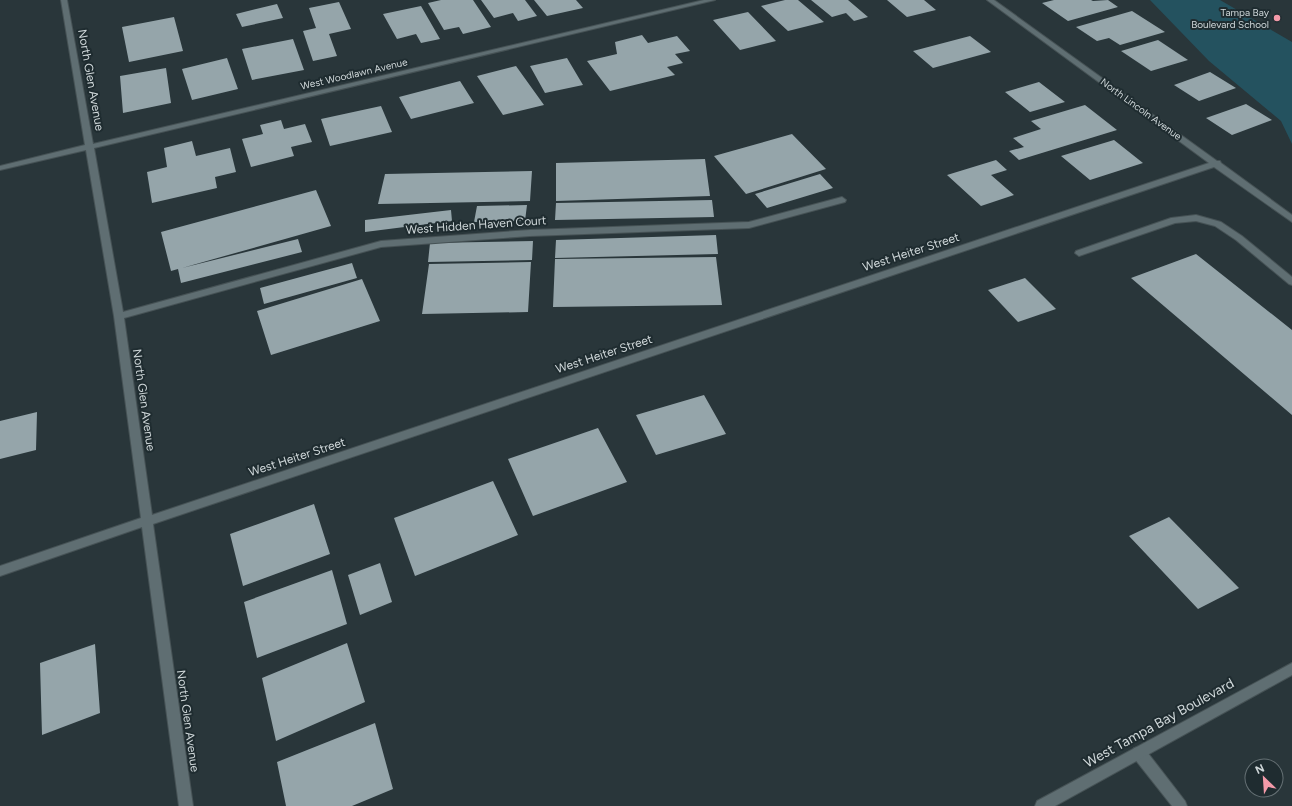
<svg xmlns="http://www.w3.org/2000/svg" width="1292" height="806" font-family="Figtree,sans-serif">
<rect width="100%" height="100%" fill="#29363a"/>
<path fill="#24525f" d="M 1150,0 L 1220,0 L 1292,42 L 1292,144 L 1281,121 L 1209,61 Z"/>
<path fill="#95a5aa" d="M 441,0 L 473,0 L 491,27 L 463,34 L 459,27 L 444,30 L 428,3 Z
M 481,0 L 525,0 L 537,16 L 518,21 L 513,13 L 494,18 Z
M 534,0 L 576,0 L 583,8 L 547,16 Z
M 785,0 L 798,0 L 824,22 L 788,31 L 761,6 Z
M 811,0 L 848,0 L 868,17 L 854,21 L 846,13 L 832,17 Z
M 887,0 L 924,0 L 936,10 L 907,17 Z
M 1054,0 L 1091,0 L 1093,1 L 1108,0 L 1118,7 L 1068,21 L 1042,3 Z
M 339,2 L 351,29 L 329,34 L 337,56 L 313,61 L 303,31 L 316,28 L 309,8 Z
M 277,4 L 283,18 L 242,27 L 236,14 Z
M 421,6 L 440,39 L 421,43 L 416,34 L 397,39 L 383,14 Z
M 1132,11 L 1165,32 L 1120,45 L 1109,38 L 1097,41 L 1076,27 Z
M 748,12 L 776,41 L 740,50 L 713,20 Z
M 174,17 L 183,51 L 129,62 L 122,27 Z
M 642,35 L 648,43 L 677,36 L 690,51 L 675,54 L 683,63 L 667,67 L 675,75 L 610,91 L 587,61 L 617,54 L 615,42 Z
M 970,36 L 991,52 L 933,68 L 913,51 Z
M 293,39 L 304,70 L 252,80 L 242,49 Z
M 1158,40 L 1188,60 L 1151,71 L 1121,51 Z
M 227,58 L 238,89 L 192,100 L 182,69 Z
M 567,58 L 583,85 L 545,93 L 530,66 Z
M 516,66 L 544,105 L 503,115 L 477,76 Z
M 166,68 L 171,103 L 123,113 L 120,76 Z
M 1210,72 L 1236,88 L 1199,101 L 1174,85 Z
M 460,81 L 474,103 L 411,119 L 399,97 Z
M 1039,82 L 1065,102 L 1030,112 L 1005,92 Z
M 1246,104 L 1272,120 L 1232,135 L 1206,118 Z
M 1085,105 L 1117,130 L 1019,160 L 1009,151 L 1024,147 L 1013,138 L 1041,129 L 1031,121 Z
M 381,106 L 392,132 L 330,146 L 321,119 Z
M 281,120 L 284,129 L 305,124 L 312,142 L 291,147 L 294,156 L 251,167 L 242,139 L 263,134 L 260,125 Z
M 792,134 L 826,169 L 746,194 L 714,156 Z
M 1114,140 L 1143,163 L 1090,180 L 1061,156 Z
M 192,141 L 196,156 L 230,148 L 236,172 L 215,177 L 217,188 L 152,203 L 147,172 L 167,167 L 164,148 Z
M 705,159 L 710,196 L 556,201 L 556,163 Z
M 996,160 L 1007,170 L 991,175 L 1014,195 L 981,206 L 947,175 Z
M 532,171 L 530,201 L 378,204 L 385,174 Z
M 820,174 L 833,188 L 767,208 L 755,194 Z
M 316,190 L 331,226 L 182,268 L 298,239 L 302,252 L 181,283 L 178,269 L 171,271 L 161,232 Z
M 712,200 L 714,217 L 555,220 L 556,203 Z
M 527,205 L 525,221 L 474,222 L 477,206 Z
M 451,210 L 452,221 L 365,232 L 365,220 Z
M 716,235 L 718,254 L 555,258 L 556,240 Z
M 533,241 L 532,260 L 428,262 L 430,243 Z
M 1196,254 L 1292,330 L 1292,415 L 1131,278 Z
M 716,257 L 722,305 L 553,307 L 555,259 Z
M 531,262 L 528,312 L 422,314 L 429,264 Z
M 352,263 L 357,278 L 264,304 L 260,288 Z
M 1025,278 L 1056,309 L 1018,322 L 988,290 Z
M 362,279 L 380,321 L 271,355 L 257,311 Z
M 704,395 L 726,434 L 656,455 L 636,415 Z
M 37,412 L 36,450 L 0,459 L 0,421 Z
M 598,428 L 627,482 L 533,516 L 508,459 Z
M 493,481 L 518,535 L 415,576 L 394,518 Z
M 314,504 L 330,554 L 243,586 L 230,534 Z
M 1169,517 L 1239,588 L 1198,609 L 1129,536 Z
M 380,563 L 392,602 L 360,615 L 348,575 Z
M 332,570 L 347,624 L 257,658 L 244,602 Z
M 347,643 L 365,702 L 276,741 L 262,678 Z
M 95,644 L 100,713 L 42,735 L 40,663 Z
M 375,723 L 393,789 L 352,806 L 286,806 L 277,762 Z"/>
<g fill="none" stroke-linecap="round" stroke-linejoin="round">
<defs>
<path id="service" d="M 1196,215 L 1221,222 L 1242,236 L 1292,277 L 1292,285 L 1289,284 L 1236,240 L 1215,226 L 1196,221 L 1175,223 L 1079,256 L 1075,253 L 1076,251 L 1171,218 Z"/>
<path id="minor" d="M 61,0 L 67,0 L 93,144 L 704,0 L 715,0 L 94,148 L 123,312 L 381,241 L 530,230 L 749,222 L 842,197 L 846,200 L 845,202 L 749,228 L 530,236 L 381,247 L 124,318 L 152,515 L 1209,163 L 987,0 L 994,0 L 1217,161 L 1220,161 L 1221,163 L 1292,215 L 1292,222 L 1214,167 L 153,524 L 193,806 L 179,806 L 142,527 L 0,576 L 0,566 L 141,518 L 114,316 L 86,150 L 0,170 L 0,166 L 85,145 Z
M 1139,747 L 1144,748 L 1185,801 L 1187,806 L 1172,806 L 1134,758 L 1132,753 L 1134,748 Z"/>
<path id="tertiary" d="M 1292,663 L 1292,675 L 1055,806 L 1035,806 L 1037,801 Z"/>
</defs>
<use href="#service" stroke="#465255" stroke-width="2"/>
<use href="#minor" stroke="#465255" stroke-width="2"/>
<use href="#tertiary" stroke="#465255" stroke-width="2"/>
<use href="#service" fill="#5f6e72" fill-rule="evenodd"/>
<use href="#minor" fill="#5f6e72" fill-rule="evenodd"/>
<use href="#tertiary" fill="#5f6e72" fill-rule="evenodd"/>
</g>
<circle fill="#f39aa9" stroke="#1f2c30" stroke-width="1.5" cx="1277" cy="18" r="4"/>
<g text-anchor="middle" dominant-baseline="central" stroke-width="4" stroke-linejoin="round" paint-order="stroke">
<g font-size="10" fill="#cfd7d9" stroke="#1f2c30" text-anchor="end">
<text x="1269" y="12">Tampa Bay<tspan x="1269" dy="12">Boulevard School</tspan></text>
</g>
<g font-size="10" fill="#cfd7d9" stroke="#1f2c30">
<text transform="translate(354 74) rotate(-13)">West Woodlawn Avenue</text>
<text transform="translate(1141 109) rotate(36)">North Lincoln Avenue</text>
</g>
<g font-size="12" fill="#cfd7d9" stroke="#1f2c30">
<text transform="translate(91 80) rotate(80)">North Glen Avenue</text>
<text transform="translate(476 225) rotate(-4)">West Hidden Haven Court</text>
<text transform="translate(911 252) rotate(-18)">West Heiter Street</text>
<text transform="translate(604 354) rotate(-18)">West Heiter Street</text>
<text transform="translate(144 400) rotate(82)">North Glen Avenue</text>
<text transform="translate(297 457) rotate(-18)">West Heiter Street</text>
<text transform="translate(188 721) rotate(82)">North Glen Avenue</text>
</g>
<g font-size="14" fill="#cfd7d9" stroke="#1f2c30">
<text transform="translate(1159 723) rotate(-29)">West Tampa Bay Boulevard</text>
</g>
</g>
<g transform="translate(1264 778) rotate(335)"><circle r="19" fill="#1f2c30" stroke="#657074"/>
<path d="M0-3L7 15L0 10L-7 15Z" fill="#f39aa9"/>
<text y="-6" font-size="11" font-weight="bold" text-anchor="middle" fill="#cfd7d9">N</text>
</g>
</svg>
